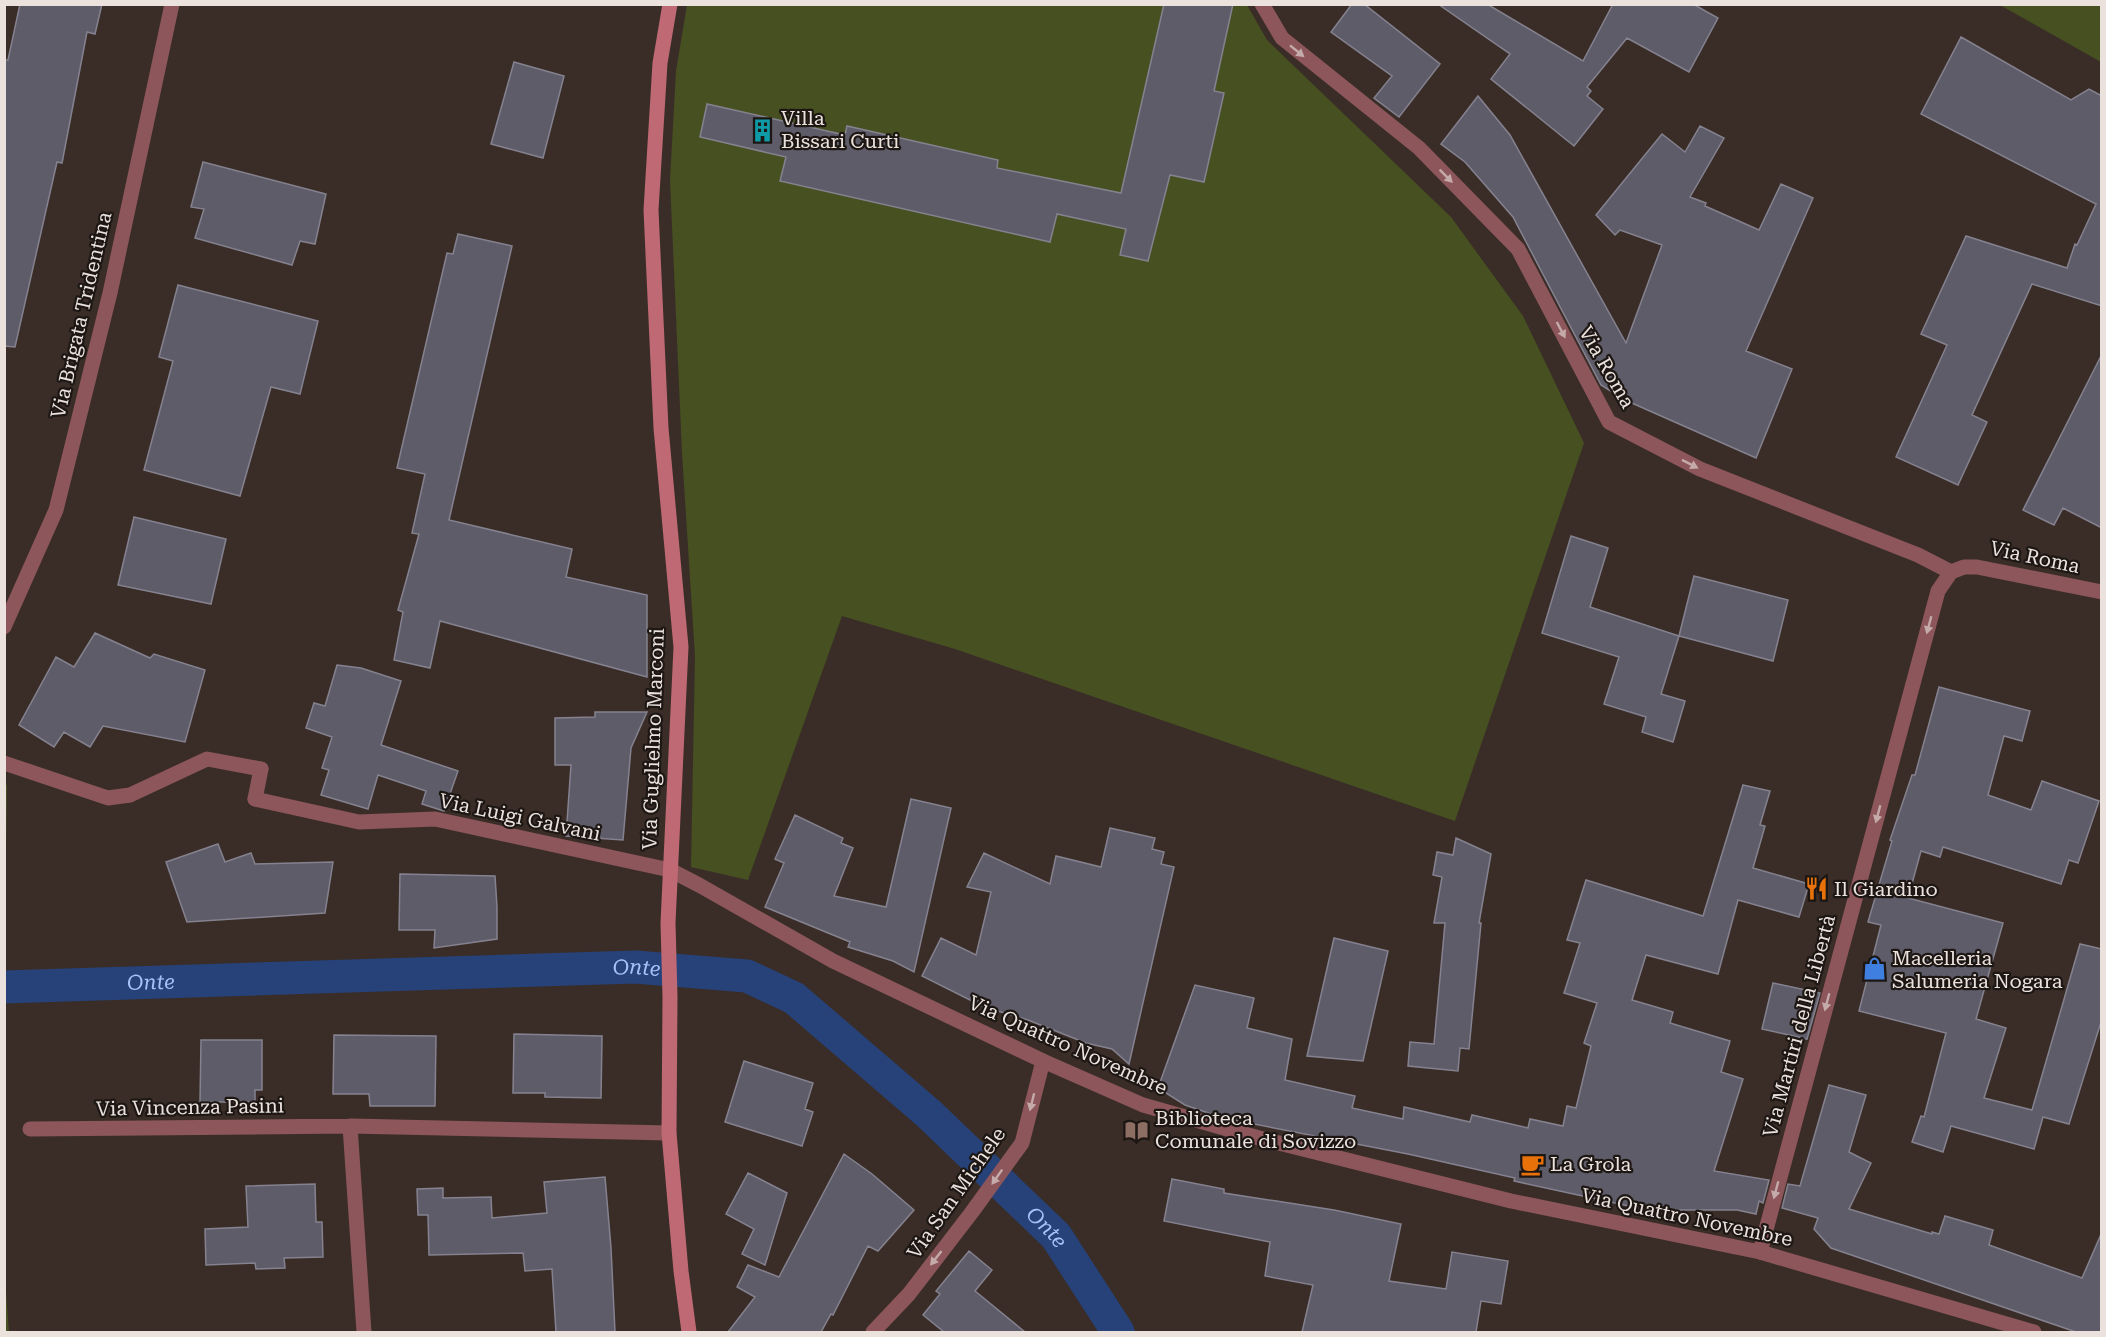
<svg xmlns="http://www.w3.org/2000/svg" width="2106" height="1337" font-family="'Roboto Serif',serif">
<rect width="100%" height="100%" fill="#3a2d27"/>
<path fill="#465021" d="M 687,5 L 1247,5 L 1267,40 L 1451,217 L 1523,316 L 1584,443 L 1455,821 L 955,649 L 842,616 L 748,880 L 691,867 L 695,656 L 682,453 L 670,180 L 676,71 Z
M 2000,5 L 2101,5 L 2101,62 Z
M 5,784 L 7,785 L 5,922 Z
M 5,1270 L 5,1278 L 9,1332 L 5,1332 Z"/>
<g fill="none" stroke-linecap="round" stroke-linejoin="round">
<path stroke="#264279" stroke-width="33" id="s1" d="M 4,987 L 635,967 L 747,976 L 794,998 L 929,1114 L 1056,1236 L 1118,1332"/>
</g>
<path fill="#5f5c69" stroke="#858290" stroke-width="1.5" d="M 20,4 L 102,4 L 95,34 L 87,32 L 62,163 L 57,162 L 15,347 L 4,346 L 4,60 L 8,60 Z
M 1164,4 L 1233,4 L 1214,91 L 1224,93 L 1204,182 L 1170,175 L 1148,261 L 1120,255 L 1126,229 L 1057,214 L 1050,242 L 780,181 L 786,157 L 700,137 L 707,104 L 845,135 L 847,126 L 998,160 L 997,168 L 1121,193 Z
M 1352,4 L 1364,4 L 1440,64 L 1399,117 L 1374,98 L 1392,76 L 1331,32 Z
M 1438,4 L 1487,4 L 1583,61 L 1613,4 L 1693,4 L 1718,18 L 1689,72 L 1627,38 L 1587,87 L 1591,91 L 1587,96 L 1603,109 L 1574,146 L 1491,79 L 1510,54 Z
M 1961,37 L 2071,100 L 2089,89 L 2102,96 L 2102,306 L 2032,284 L 1972,415 L 1987,422 L 1958,485 L 1896,457 L 1947,345 L 1921,334 L 1966,236 L 2067,268 L 2075,244 L 2077,245 L 2096,204 L 1921,114 Z
M 514,62 L 564,76 L 543,158 L 491,144 Z
M 1478,96 L 1510,135 L 1626,343 L 1662,245 L 1620,230 L 1615,235 L 1596,215 L 1662,134 L 1685,152 L 1700,126 L 1724,138 L 1690,197 L 1706,203 L 1705,206 L 1759,230 L 1781,184 L 1813,198 L 1746,351 L 1792,369 L 1756,458 L 1625,400 L 1601,385 L 1513,217 L 1465,162 L 1441,144 Z
M 203,162 L 326,194 L 315,244 L 300,241 L 292,265 L 195,238 L 204,209 L 191,207 Z
M 458,234 L 512,246 L 449,520 L 572,549 L 566,577 L 647,595 L 647,677 L 440,621 L 430,668 L 394,660 L 403,612 L 398,610 L 419,534 L 412,533 L 425,474 L 397,468 L 447,253 L 453,254 Z
M 178,285 L 318,321 L 300,394 L 271,387 L 240,496 L 144,470 L 173,361 L 159,357 Z
M 2102,354 L 2102,528 L 2063,508 L 2054,525 L 2023,510 Z
M 134,517 L 226,539 L 211,604 L 118,585 Z
M 1571,536 L 1608,548 L 1590,607 L 1679,636 L 1661,694 L 1685,701 L 1673,742 L 1642,732 L 1646,717 L 1604,704 L 1619,657 L 1542,633 Z
M 1694,576 L 1788,600 L 1773,661 L 1679,636 Z
M 95,633 L 150,658 L 154,654 L 205,670 L 185,742 L 103,726 L 90,747 L 64,732 L 54,747 L 19,725 L 56,657 L 74,667 Z
M 337,665 L 361,668 L 401,681 L 381,745 L 458,771 L 444,811 L 422,804 L 426,791 L 378,775 L 368,809 L 321,795 L 329,770 L 322,768 L 332,737 L 306,728 L 314,703 L 325,706 Z
M 1939,687 L 2030,711 L 2022,741 L 2004,736 L 1988,795 L 2031,810 L 2042,781 L 2099,801 L 2078,863 L 2069,860 L 2061,884 L 1943,847 L 1940,857 L 1921,851 L 1908,898 L 2003,923 L 1976,1019 L 2006,1028 L 1984,1098 L 2032,1110 L 2080,944 L 2102,949 L 2102,1019 L 2069,1124 L 2043,1117 L 2034,1149 L 1951,1126 L 1943,1152 L 1912,1142 L 1921,1116 L 1924,1117 L 1946,1033 L 1859,1011 L 1881,925 L 1868,922 L 1892,841 L 1890,840 L 1912,775 L 1915,775 Z
M 595,712 L 647,712 L 631,748 L 623,840 L 566,836 L 571,765 L 555,765 L 555,718 L 595,717 Z
M 1743,785 L 1770,791 L 1760,825 L 1765,826 L 1753,868 L 1809,884 L 1799,917 L 1738,900 L 1718,974 L 1646,955 L 1632,1000 L 1673,1012 L 1670,1023 L 1730,1041 L 1721,1072 L 1743,1079 L 1714,1171 L 1769,1180 L 1763,1203 L 1759,1201 L 1756,1214 L 1737,1210 L 1647,1210 L 1514,1181 L 1515,1178 L 1408,1154 L 1223,1118 L 1185,1105 L 1158,1088 L 1195,985 L 1254,998 L 1247,1028 L 1292,1039 L 1285,1080 L 1355,1096 L 1352,1108 L 1403,1119 L 1404,1107 L 1470,1122 L 1472,1115 L 1528,1128 L 1530,1119 L 1563,1126 L 1567,1106 L 1576,1108 L 1591,1046 L 1584,1043 L 1597,1003 L 1564,993 L 1580,943 L 1567,940 L 1586,880 L 1703,916 Z
M 911,799 L 951,808 L 914,972 L 893,961 L 848,947 L 850,942 L 765,907 L 784,863 L 775,859 L 795,815 L 843,838 L 841,843 L 853,848 L 834,896 L 886,907 Z
M 1110,828 L 1155,838 L 1152,849 L 1164,852 L 1161,864 L 1174,867 L 1129,1064 L 1112,1049 L 1086,1043 L 1028,1020 L 984,1007 L 922,976 L 941,938 L 976,955 L 991,892 L 967,887 L 984,853 L 1050,884 L 1056,856 L 1101,867 Z
M 1456,838 L 1491,854 L 1479,923 L 1481,923 L 1469,1049 L 1460,1048 L 1458,1071 L 1408,1066 L 1410,1042 L 1434,1044 L 1445,923 L 1434,923 L 1442,877 L 1433,875 L 1437,852 L 1453,855 Z
M 218,844 L 225,862 L 251,853 L 255,864 L 333,862 L 325,913 L 187,922 L 166,862 Z
M 400,874 L 495,876 L 497,907 L 497,939 L 434,948 L 435,930 L 399,930 Z
M 1334,938 L 1388,951 L 1363,1061 L 1307,1056 Z
M 1773,983 L 1820,993 L 1807,1039 L 1762,1029 Z
M 514,1034 L 602,1036 L 601,1098 L 545,1097 L 545,1093 L 513,1093 Z
M 334,1035 L 436,1036 L 435,1106 L 370,1106 L 369,1094 L 333,1094 Z
M 201,1040 L 262,1040 L 262,1090 L 255,1090 L 255,1102 L 200,1102 Z
M 744,1061 L 813,1083 L 805,1109 L 813,1112 L 802,1146 L 725,1122 Z
M 1829,1085 L 1866,1095 L 1849,1152 L 1871,1163 L 1849,1209 L 1932,1234 L 1932,1232 L 1939,1234 L 1945,1216 L 1993,1230 L 1989,1245 L 2082,1278 L 2102,1232 L 2102,1332 L 2076,1332 L 1831,1248 L 1814,1229 L 1818,1218 L 1782,1208 L 1788,1184 L 1800,1186 Z
M 844,1154 L 872,1174 L 914,1210 L 878,1251 L 868,1246 L 833,1315 L 831,1314 L 821,1332 L 728,1332 L 755,1297 L 737,1287 L 748,1265 L 779,1277 Z
M 748,1173 L 787,1193 L 765,1265 L 742,1254 L 754,1229 L 726,1214 Z
M 605,1177 L 611,1248 L 615,1332 L 556,1332 L 552,1269 L 525,1271 L 523,1253 L 429,1255 L 428,1215 L 418,1215 L 417,1189 L 443,1188 L 443,1198 L 491,1197 L 492,1218 L 547,1213 L 544,1182 Z
M 1172,1179 L 1224,1189 L 1224,1193 L 1334,1210 L 1401,1224 L 1389,1281 L 1446,1289 L 1452,1252 L 1508,1261 L 1501,1304 L 1481,1301 L 1476,1332 L 1302,1332 L 1313,1285 L 1265,1276 L 1270,1242 L 1164,1221 Z
M 315,1184 L 316,1222 L 322,1222 L 323,1257 L 284,1258 L 285,1268 L 256,1269 L 255,1263 L 206,1265 L 205,1229 L 248,1227 L 246,1186 Z
M 969,1251 L 992,1270 L 975,1291 L 1025,1332 L 944,1332 L 923,1315 L 940,1294 L 936,1291 Z"/>
<g fill="none" stroke-linecap="round" stroke-linejoin="round">
<path stroke="#8c565b" stroke-width="15" d="M 255,799 L 261,769"/>
<path stroke="#8c565b" stroke-width="15" d="M 1262,4 L 1282,38 L 1419,148 L 1518,249 L 1609,422 L 1700,469 L 1918,555 L 1951,572
M 1951,572 L 1964,567 L 1977,567 L 2102,592
M 4,627 L 56,510 L 110,293 L 172,4
M 4,763 L 108,798 L 130,795 L 207,759 L 261,769
M 255,799 L 359,822 L 435,819 L 670,870
M 350,1126 L 364,1332
M 30,1129 L 350,1126 L 669,1133
M 1760,1252 L 1938,591 L 1951,572
M 873,1332 L 909,1294 L 972,1212 L 1022,1143 L 1043,1061"/>
<path stroke="#8c565b" stroke-width="15" d="M 670,870 L 699,885 L 833,961 L 1043,1061 L 1143,1105 L 1259,1138 L 1511,1201 L 1760,1252 L 2034,1332"/>
<path stroke="#be6973" stroke-width="15" d="M 670,4 L 660,63 L 651,210 L 661,428 L 681,647 L 668,923 L 670,997 L 669,1133 L 681,1271 L 689,1332"/>
</g>
<defs><path id="oneway-solid" d="M-6-.8H1V-3.2L6.5 0L1 3.2V.8H-6Z" transform="scale(1.5)"/></defs>
<g fill="#c5aaaa">
<use href="#oneway-solid" transform="translate(1297 51) rotate(39)"/>
<use href="#oneway-solid" transform="translate(1446 176) rotate(45)"/>
<use href="#oneway-solid" transform="translate(1561 330) rotate(62)"/>
<use href="#oneway-solid" transform="translate(1690 464) rotate(27)"/>
<use href="#oneway-solid" transform="translate(1929 625) rotate(105)"/>
<use href="#oneway-solid" transform="translate(1878 814) rotate(105)"/>
<use href="#oneway-solid" transform="translate(1827 1002) rotate(105)"/>
<use href="#oneway-solid" transform="translate(1032 1102) rotate(104)"/>
<use href="#oneway-solid" transform="translate(997 1177) rotate(125)"/>
<use href="#oneway-solid" transform="translate(1776 1190) rotate(105)"/>
<use href="#oneway-solid" transform="translate(936 1258) rotate(128)"/>
</g>
<defs>
<symbol id="building-bare" viewBox="-9 -9 18 18"><path d="M-4-6H4V6H1V3H-1V6H-4ZM-2.5-4.3h1.7v1.8h-1.7ZM.8-4.3h1.7v1.8H.8ZM-2.5-1h1.7V.8h-1.7ZM.8-1h1.7V.8H.8Z" fill="#0f9aa8" stroke="#1d1714" stroke-width="2.5" paint-order="stroke"/></symbol>
<symbol id="restaurant-bare" viewBox="-9 -9 18 18"><path d="M-5-6h1v4h1v-4h1v4h1v-4h1v5L-1.5 .5V6h-2V.5L-5-1ZM5-6V6H3V1.5H1.5Q1.5-4 5-6Z" fill="#e8710a" stroke="#1d1714" stroke-width="2.5" paint-order="stroke"/></symbol>
<symbol id="shop-bare" viewBox="-9 -9 18 18"><path d="M-5-2.5h2.3a2.7 3.5 0 0 1 5.4 0H5L5.5 6h-11ZM-1.5-2.5h3a1.5 2.3 0 0 0-3 0Z" fill="#3f7fe0" stroke="#1d1714" stroke-width="2.5" paint-order="stroke"/></symbol>
<symbol id="library-bare" viewBox="-9 -9 18 18"><path d="M-6-4Q-3-5.5-.7-3.5V5Q-3 3-6 4ZM6-4Q3-5.5 .7-3.5V5Q3 3 6 4Z" fill="#8d6e63" stroke="#1d1714" stroke-width="2.5" paint-order="stroke"/></symbol>
<symbol id="cafe-bare" viewBox="-9 -9 18 18"><path d="M-5.5-4.5H6V0H3Q3 3.5 0 3.5H-2.5Q-5.5 3.5-5.5 0ZM3-3.2v2h1.7v-2ZM-6 4.5H4V6H-6Z" fill="#e8710a" stroke="#1d1714" stroke-width="2.5" paint-order="stroke"/></symbol>
</defs>
<g fill-rule="evenodd">
<use href="#building-bare" x="746" y="114" width="33" height="33"/>
<use href="#restaurant-bare" x="1800" y="872" width="33" height="33"/>
<use href="#shop-bare" x="1858" y="952" width="33" height="33"/>
<use href="#library-bare" x="1120" y="1114" width="33" height="33"/>
<use href="#cafe-bare" x="1516" y="1148" width="33" height="33"/>
</g>
<g text-anchor="middle" dominant-baseline="central" stroke-width="4.5" stroke-linejoin="round" paint-order="stroke">
<g font-size="20" fill="#ebe2de" stroke="#1d1714" text-anchor="start">
<text x="781" y="118">Villa<tspan x="781" dy="23">Bissari Curti</tspan></text>
<text x="1834" y="889">Il Giardino</text>
<text x="1892" y="958">Macelleria<tspan x="1892" dy="23">Salumeria Nogara</tspan></text>
<text x="1155" y="1118">Biblioteca<tspan x="1155" dy="23">Comunale di Sovizzo</tspan></text>
<text x="1550" y="1164">La Grola</text>
</g>
<g font-size="20" fill="#ebe2de" stroke="#1d1714">
<text transform="translate(81 315) rotate(-77)">Via Brigata Tridentina</text>
<text transform="translate(1607 367) rotate(60)">Via Roma</text>
<text transform="translate(2035 557) rotate(12)">Via Roma</text>
<text transform="translate(653 739) rotate(-88)">Via Guglielmo Marconi</text>
<text transform="translate(520 817) rotate(12)">Via Luigi Galvani</text>
<text transform="translate(1799 1026) rotate(-75)">Via Martiri della Libertà</text>
<text transform="translate(1068 1045) rotate(24)">Via Quattro Novembre</text>
<text transform="translate(190 1107) rotate(-1)">Via Vincenza Pasini</text>
<text transform="translate(956 1193) rotate(-55)">Via San Michele</text>
<text transform="translate(1687 1217) rotate(12)">Via Quattro Novembre</text>
</g>
<g font-size="21" font-style="italic" fill="#a7c2f5" stroke="#1d1714">
<text stroke="none"><textPath href="#s1" startOffset="633">Onte</textPath></text>
<text stroke="none"><textPath href="#s1" startOffset="147">Onte</textPath></text>
<text stroke="none"><textPath href="#s1" startOffset="1137">Onte</textPath></text>
</g>
</g>
<rect width="2106" height="1337" fill="none" stroke="#ebe2de" stroke-width="12"/>
</svg>
